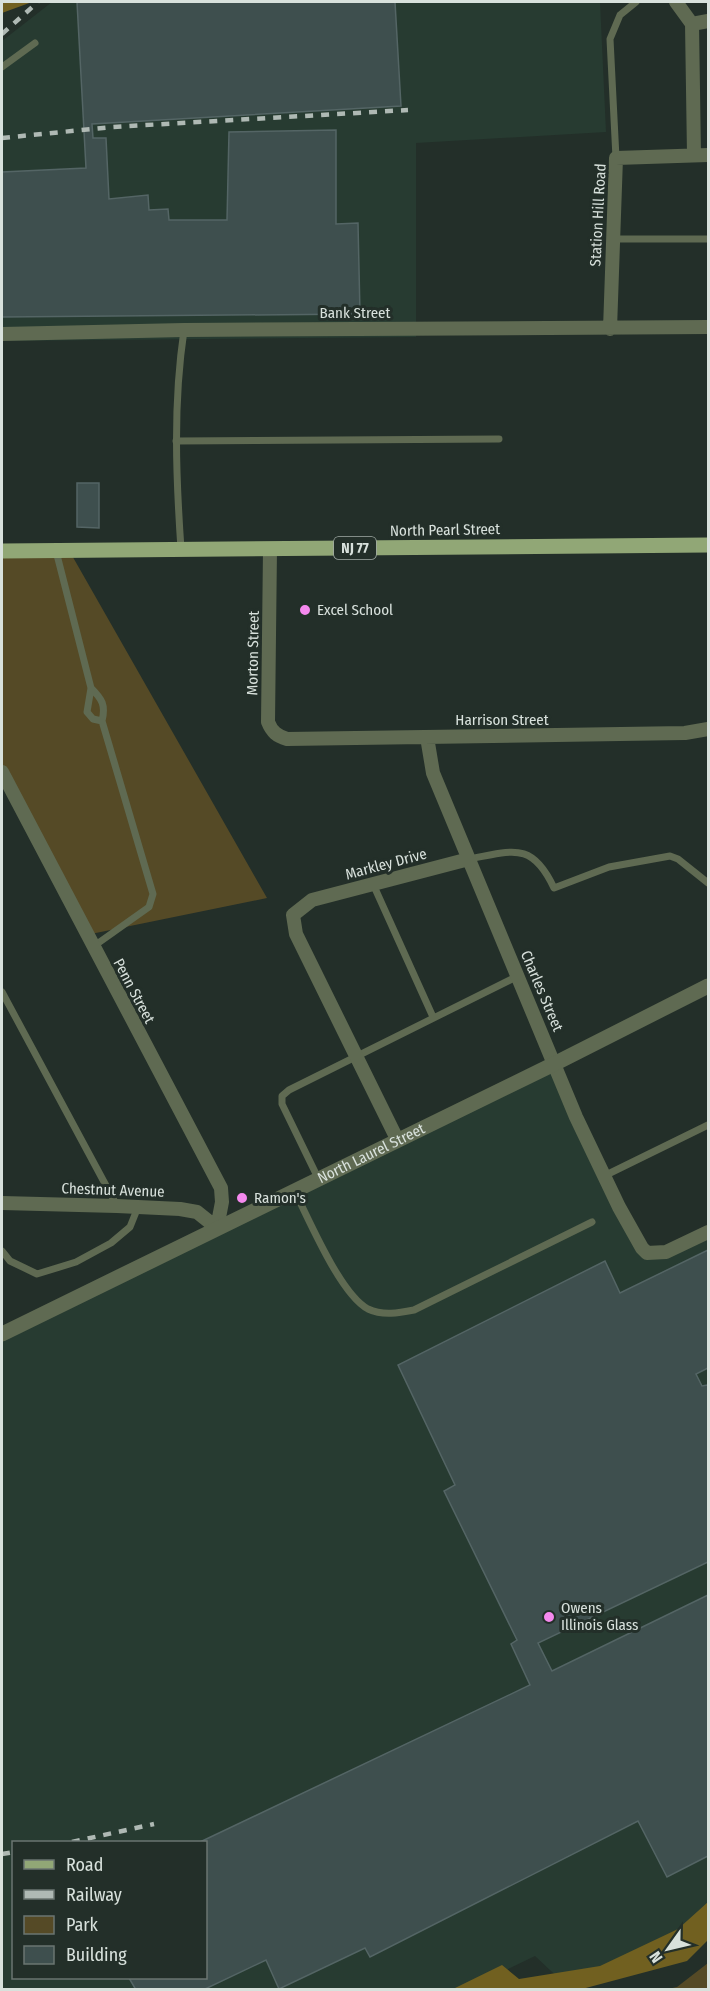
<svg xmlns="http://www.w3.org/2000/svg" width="710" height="1991" font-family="'Fira Sans Condensed',sans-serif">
<rect width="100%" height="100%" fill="#232f29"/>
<path fill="#273b31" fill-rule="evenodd" d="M 52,2 L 600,2 L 606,132 L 416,143 L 416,337 L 2,341 L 2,41 Z
M 554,1064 L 642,1248 L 666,1252 L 708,1232 L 708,1907 L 692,1921 L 626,1960 L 566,1985 L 535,1956 L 467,1989 L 2,1990 L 2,1334 ZM 14,1842 L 206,1842 L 206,1978 L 14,1978 Z"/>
<path fill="#554a26" d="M 2,551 L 70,552 L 267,898 L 86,935 L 2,772 Z
M 708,1963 L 708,1989 L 668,1989 L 677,1987 Z"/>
<path fill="#716020" d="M 2,2 L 32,2 L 2,13 Z
M 708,1902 L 708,1940 L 687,1961 L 582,1989 L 453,1989 L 502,1965 L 519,1979 L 600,1966 L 678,1929 Z"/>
<path fill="#3e4f4e" stroke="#546565" stroke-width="1.5" d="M 77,2 L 395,2 L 401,106 L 92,124 L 93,138 L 106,138 L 109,199 L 148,195 L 149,210 L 168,209 L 169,220 L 227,220 L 229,132 L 336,130 L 336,224 L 358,223 L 360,314 L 2,317 L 2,172 L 86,168 Z
M 77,483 L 99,483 L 99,528 L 77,527 Z
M 708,1250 L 708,1368 L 696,1374 L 702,1386 L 708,1385 L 708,1562 L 538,1643 L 552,1671 L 708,1595 L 708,1856 L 667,1877 L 638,1821 L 370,1957 L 365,1948 L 279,1989 L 266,1960 L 203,1990 L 136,1990 L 129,1978 L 206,1978 L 206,1842 L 200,1842 L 530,1685 L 511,1644 L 517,1640 L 444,1491 L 455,1485 L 398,1365 L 605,1261 L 620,1293 Z"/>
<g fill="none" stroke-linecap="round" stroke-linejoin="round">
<path stroke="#5f6a52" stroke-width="7" d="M 2,67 L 35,43
M 616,158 L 610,39 L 620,15 L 636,2
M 613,239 L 708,239
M 176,441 L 499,439
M 181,549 C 176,476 173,404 184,330
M 56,551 L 91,688 L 87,712 L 93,719 L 102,721 C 106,705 102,699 91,688
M 469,859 C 513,851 532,841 554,888 L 609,867 L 670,856 L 678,859 L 708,883
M 373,884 L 433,1017
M 94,946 L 149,907 L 153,894 L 102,721
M 2,992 L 117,1206
M 604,1176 L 708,1125
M 318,1178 L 282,1104 L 282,1096 L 289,1090 L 518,976
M 294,1190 C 309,1219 340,1294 368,1309 C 383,1316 399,1313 414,1310 L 592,1222
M 2,1251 L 10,1261 L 37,1274 L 76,1262 L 111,1243 L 130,1227 L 138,1207"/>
<path stroke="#5f6a52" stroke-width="14" d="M 676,2 L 692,24 L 694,155
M 692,24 L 708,21
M 610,329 L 616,158 L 708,155
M 2,334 L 184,330 L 708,327
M 270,549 L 268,722 C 272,732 277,736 287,739 L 685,733 L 708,729
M 427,737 L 433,773 L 576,1117 L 619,1207 L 642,1248 L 647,1253 L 666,1252 L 708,1232
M 2,772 L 221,1188 L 222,1202 L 217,1228 L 197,1212 L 180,1209 L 117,1206 L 2,1203
M 397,1139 L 296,934 L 293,915 L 312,900 L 469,859"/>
<path stroke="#5f6a52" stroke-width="15" id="s1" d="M 2,1334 L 554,1064 L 708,986"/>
<path stroke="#91a776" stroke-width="15" d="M 2,551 L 708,545"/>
<path stroke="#afb9b4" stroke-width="4.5" stroke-dasharray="8 8" stroke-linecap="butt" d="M 2,34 L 38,2
M 2,138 L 112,127 L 408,110
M 72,1842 L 154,1824
M 2,1854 L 14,1852"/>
</g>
<g fill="#f589ee" stroke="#232f29" stroke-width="2">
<circle cx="305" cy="610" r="6"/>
<circle cx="242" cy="1198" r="6"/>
<circle cx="549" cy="1617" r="6"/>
</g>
<g text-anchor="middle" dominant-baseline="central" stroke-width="6" stroke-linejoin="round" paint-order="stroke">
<rect fill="#232f29" stroke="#a2aca6" stroke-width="1.5" x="334" y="537" width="42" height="22" rx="4.5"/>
<g font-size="14" font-weight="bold" fill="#d8e1dc">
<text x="355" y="548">NJ 77</text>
</g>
<g font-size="15" fill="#d8e1dc" stroke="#232f29">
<text transform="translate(598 215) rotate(-87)">Station Hill Road</text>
<text x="355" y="313">Bank Street</text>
<text transform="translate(445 530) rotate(-1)">North Pearl Street</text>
<text transform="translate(253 653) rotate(-89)">Morton Street</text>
<text x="502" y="720">Harrison Street</text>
<text transform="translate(386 864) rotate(-15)">Markley Drive</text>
<text transform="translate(134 991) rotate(62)">Penn Street</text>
<text transform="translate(542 991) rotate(67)">Charles Street</text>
<text stroke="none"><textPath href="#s1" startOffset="411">North Laurel Street</textPath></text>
<text transform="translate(113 1190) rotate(2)">Chestnut Avenue</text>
</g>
<g font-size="15" fill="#d8e1dc" stroke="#232f29" text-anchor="start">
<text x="317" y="610">Excel School</text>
<text x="254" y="1198">Ramon's</text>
<text x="561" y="1608">Owens<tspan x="561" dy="17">Illinois Glass</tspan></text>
</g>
</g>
<rect width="710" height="1991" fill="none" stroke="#d8e1dc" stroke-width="6"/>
<rect x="12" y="1841" width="195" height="138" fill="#232f29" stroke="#6b7671" stroke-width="1.5"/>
<rect x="24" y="1860" width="30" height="9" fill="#91a776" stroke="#6b7671" stroke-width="1.5"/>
<text x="66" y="1871" font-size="18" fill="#d8e1dc">Road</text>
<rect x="24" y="1890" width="30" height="9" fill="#afb9b4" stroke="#6b7671" stroke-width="1.5"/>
<text x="66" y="1901" font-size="18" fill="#d8e1dc">Railway</text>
<rect x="24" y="1916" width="30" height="18" fill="#554a26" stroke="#6b7671" stroke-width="1.5"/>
<text x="66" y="1931" font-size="18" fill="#d8e1dc">Park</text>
<rect x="24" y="1946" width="30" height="18" fill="#3e4f4e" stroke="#6b7671" stroke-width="1.5"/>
<text x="66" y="1961" font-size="18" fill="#d8e1dc">Building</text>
<g transform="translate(668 1949) rotate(236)" stroke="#232f29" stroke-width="4.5" paint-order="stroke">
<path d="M0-4.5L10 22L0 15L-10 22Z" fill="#d8e1dc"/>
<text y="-9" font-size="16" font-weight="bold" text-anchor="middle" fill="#d8e1dc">N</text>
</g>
</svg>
